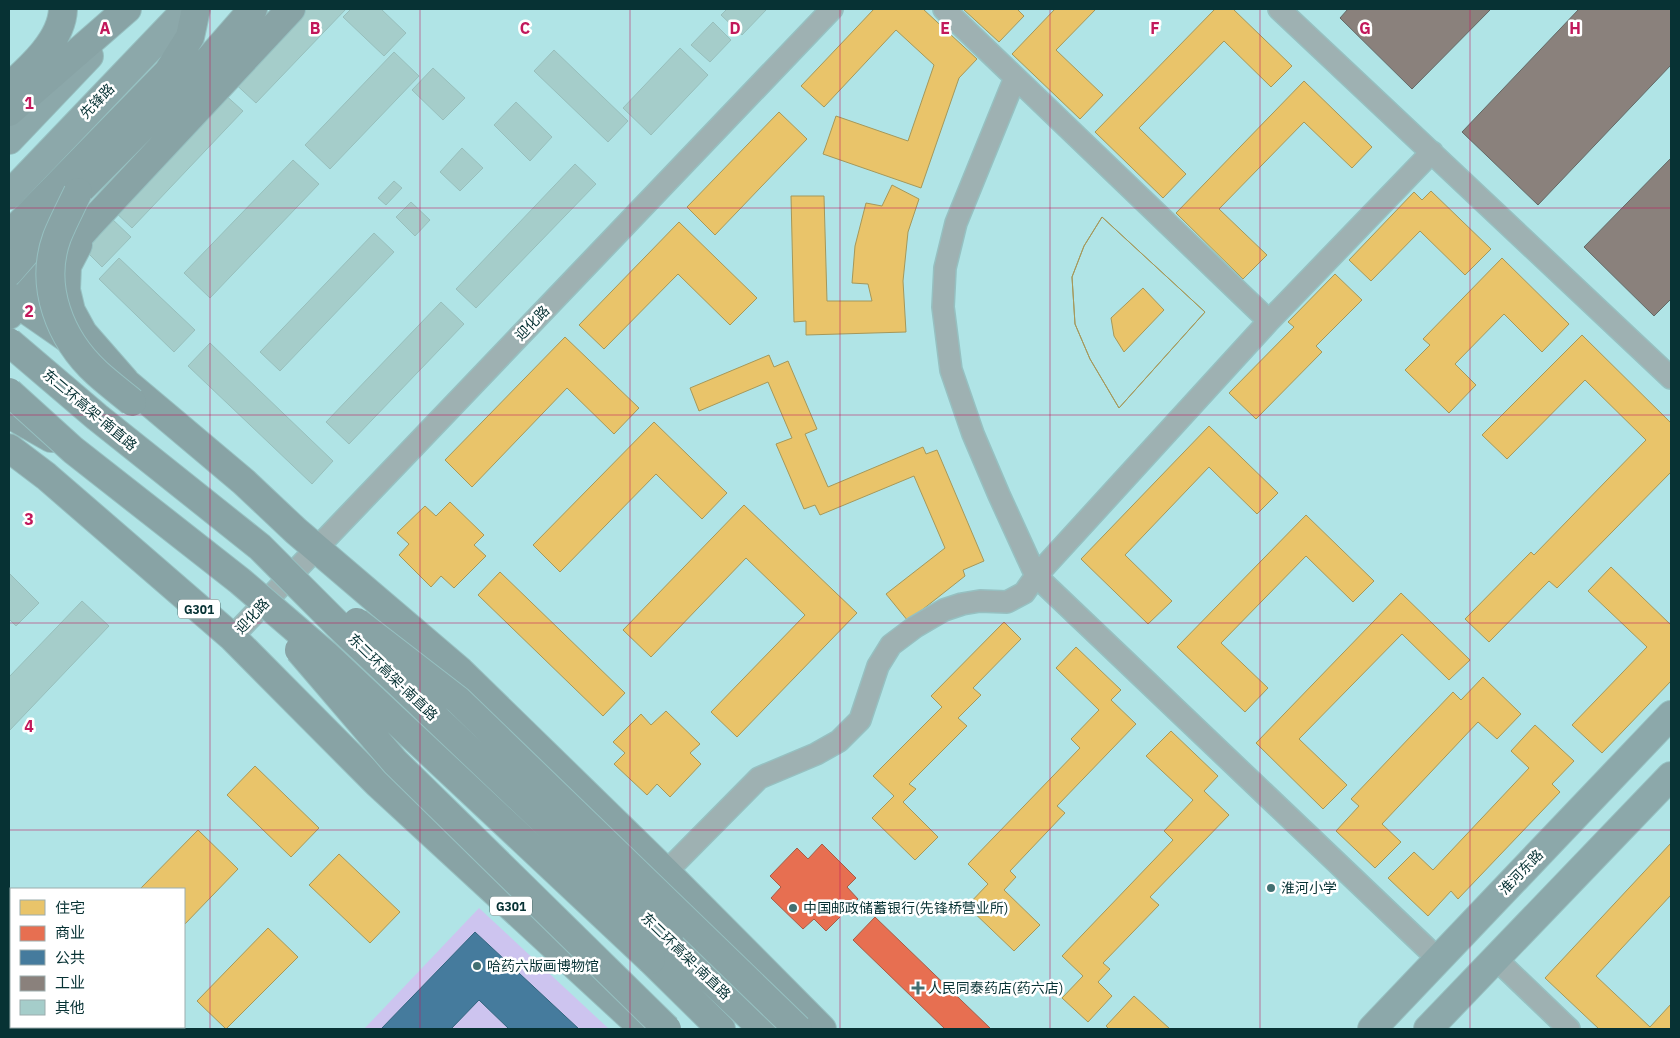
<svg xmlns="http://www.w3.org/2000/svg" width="1680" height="1038" font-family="'IBM Plex Sans','Noto Sans SC',sans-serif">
<rect width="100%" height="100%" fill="#b0e4e6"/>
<path fill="#cdc4ef" d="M 479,908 L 609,1029 L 364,1029 Z"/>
<path fill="#e9c46a" stroke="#a5985a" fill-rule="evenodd" d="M 874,9 L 923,9 L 977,59 L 959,78 L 921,188 L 823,154 L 836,116 L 908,141 L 934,65 L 896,30 L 824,107 L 801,86 Z
M 963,9 L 1017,9 L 1024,16 L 999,42 Z
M 1055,9 L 1096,9 L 1056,50 L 1103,95 L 1080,119 L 1012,54 Z
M 1215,9 L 1233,9 L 1292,66 L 1271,87 L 1224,41 L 1139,128 L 1186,174 L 1163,198 L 1095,132 Z
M 1304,81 L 1372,147 L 1352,168 L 1304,122 L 1219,209 L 1267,255 L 1243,279 L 1176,213 Z
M 779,112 L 807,139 L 715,235 L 687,207 Z
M 892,185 L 919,199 L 908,232 L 903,281 L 906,332 L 806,335 L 806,321 L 794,322 L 791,196 L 824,196 L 827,301 L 872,301 L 868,284 L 852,283 L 855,246 L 866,203 L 882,206 Z
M 1431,191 L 1491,249 L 1465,275 L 1420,231 L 1371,281 L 1349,260 L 1414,192 L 1422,200 Z
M 1102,217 L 1205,312 L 1119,408 L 1090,359 L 1075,324 L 1072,277 L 1084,246 ZM 1143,288 L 1164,310 L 1124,352 L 1114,336 L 1111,318 Z
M 1102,217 L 1205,312 L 1119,408 L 1090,359 L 1075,324 L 1072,277 L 1084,246 Z
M 679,222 L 757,298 L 730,325 L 678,274 L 604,349 L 579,325 Z
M 1502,258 L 1569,324 L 1542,352 L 1504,314 L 1455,364 L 1476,385 L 1449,413 L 1405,370 L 1430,345 L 1423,339 Z
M 1335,274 L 1362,300 L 1316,346 L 1322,352 L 1256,419 L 1229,393 L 1294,327 L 1288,322 Z
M 1582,335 L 1671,423 L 1671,472 L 1557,588 L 1549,581 L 1489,642 L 1465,619 L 1531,552 L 1534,555 L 1646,440 L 1585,380 L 1507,459 L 1482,435 Z
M 565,337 L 639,408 L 614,434 L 567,388 L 472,487 L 445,460 Z
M 769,355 L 774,367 L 788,361 L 817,429 L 805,434 L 828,487 L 923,447 L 926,454 L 937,450 L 984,561 L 963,570 L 965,576 L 908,621 L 886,594 L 945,548 L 914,476 L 820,515 L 815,505 L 804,509 L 776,444 L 792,438 L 768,382 L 699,411 L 690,388 Z
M 654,422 L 727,493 L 702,519 L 656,474 L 560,572 L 533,545 Z
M 1209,426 L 1278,493 L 1257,514 L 1209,467 L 1125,555 L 1172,601 L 1148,624 L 1081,559 Z
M 450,502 L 484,535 L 474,545 L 486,556 L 454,588 L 441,576 L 431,587 L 399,555 L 409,544 L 397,533 L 425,506 L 436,516 Z
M 744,505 L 857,613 L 737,737 L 711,712 L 805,615 L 746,558 L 651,657 L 623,630 Z
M 1306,515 L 1374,581 L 1353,602 L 1306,556 L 1221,643 L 1268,688 L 1245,712 L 1177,647 Z
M 1611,567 L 1671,625 L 1671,681 L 1602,753 L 1572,725 L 1647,647 L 1588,591 Z
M 500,572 L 625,693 L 603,716 L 478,595 Z
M 1401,593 L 1470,660 L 1449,680 L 1402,634 L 1299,739 L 1347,785 L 1323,809 L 1256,743 Z
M 1004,622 L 1021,639 L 973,688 L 981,695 L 958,718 L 967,726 L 909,784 L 916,789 L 903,802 L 938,837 L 915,860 L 872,818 L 894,796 L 873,776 L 942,707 L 931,696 Z
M 1076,647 L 1121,690 L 1111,700 L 1136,724 L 1057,806 L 1065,813 L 1010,871 L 1016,877 L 1004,890 L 1040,925 L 1014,951 L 967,906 L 988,884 L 968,864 L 1080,748 L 1071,739 L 1099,710 L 1056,668 Z
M 1483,677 L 1521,714 L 1497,739 L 1478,722 L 1382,824 L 1401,842 L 1375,868 L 1336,831 L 1359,806 L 1351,799 L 1453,692 L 1461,700 Z
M 666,711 L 700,744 L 690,753 L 701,764 L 670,797 L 657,784 L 647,795 L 614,764 L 625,753 L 613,742 L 641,714 L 651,725 Z
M 1535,725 L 1574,761 L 1552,784 L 1560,792 L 1458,899 L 1451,891 L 1428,916 L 1388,878 L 1414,852 L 1433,870 L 1529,768 L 1511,751 Z
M 1171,731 L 1218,776 L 1204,791 L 1229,815 L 1150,897 L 1159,905 L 1103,963 L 1110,969 L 1098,982 L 1112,996 L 1088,1022 L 1062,998 L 1083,976 L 1062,956 L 1173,840 L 1164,831 L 1193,800 L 1146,756 Z
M 255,766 L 319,828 L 291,857 L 227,795 Z
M 198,830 L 238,869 L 184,925 L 184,889 L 140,889 Z
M 1671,843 L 1671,895 L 1596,976 L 1650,1027 L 1671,1004 L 1671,1029 L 1599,1029 L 1545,978 Z
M 339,854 L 400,912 L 370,943 L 309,885 Z
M 268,928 L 298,957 L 226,1029 L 197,1001 Z
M 1134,996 L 1170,1029 L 1109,1029 L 1106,1026 Z"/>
<path fill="#e76f51" stroke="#a45d48" d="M 822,844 L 856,878 L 847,887 L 858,899 L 826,931 L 814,919 L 803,929 L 771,898 L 781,887 L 770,876 L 797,848 L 808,859 Z
M 875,917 L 991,1029 L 945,1029 L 853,940 Z"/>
<path fill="#457b9d" stroke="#32657e" d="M 475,932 L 579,1029 L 509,1029 L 479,1000 L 451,1029 L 381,1029 Z"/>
<path fill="#8a817c" stroke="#636966" d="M 1348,9 L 1491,9 L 1412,89 L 1340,18 Z
M 1579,9 L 1671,9 L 1671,65 L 1538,205 L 1462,132 Z
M 1671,158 L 1671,299 L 1654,316 L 1584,247 Z"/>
<path fill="#a5cdca" stroke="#97bfbc" d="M 297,9 L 346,9 L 256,103 L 230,79 Z
M 351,9 L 381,9 L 406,33 L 384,56 L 343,17 Z
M 727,9 L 767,9 L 742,35 L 721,15 Z
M 713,22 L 731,40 L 710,62 L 691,45 Z
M 680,48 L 708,75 L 651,135 L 623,108 Z
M 554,50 L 628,121 L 608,142 L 534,71 Z
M 394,52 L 419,76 L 330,169 L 305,145 Z
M 433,68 L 465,98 L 443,120 L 412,90 Z
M 222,92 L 243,111 L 132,228 L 111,208 Z
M 516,102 L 552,137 L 530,161 L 494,125 Z
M 462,148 L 483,168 L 460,191 L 440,172 Z
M 293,160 L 319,184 L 210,298 L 184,273 Z
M 575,164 L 596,184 L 476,308 L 456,289 Z
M 394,181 L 402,188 L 386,205 L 378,198 Z
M 411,202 L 430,220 L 415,236 L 396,217 Z
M 111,218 L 131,237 L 102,267 L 83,248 Z
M 374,233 L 394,252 L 280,371 L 260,352 Z
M 119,258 L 195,330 L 174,352 L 99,279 Z
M 441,302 L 464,324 L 349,444 L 326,422 Z
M 210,343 L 333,461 L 312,484 L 188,366 Z
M 9,573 L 39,603 L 16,626 L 9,619 Z
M 82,601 L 109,626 L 9,731 L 9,677 Z"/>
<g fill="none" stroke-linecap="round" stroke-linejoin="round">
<defs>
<path id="minor" d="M 944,9 L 1269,321
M 1279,9 L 1671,378
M 1015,78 L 956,223 L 945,268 L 943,307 L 951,370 L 973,434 L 999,495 L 1036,576 L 1438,959
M 232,637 L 832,9
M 666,872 L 759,778 L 816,754 L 839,741 L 860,720 L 878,666 L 891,645 L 915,627 L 944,610 L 962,604 L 980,601 L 1007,602 L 1024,593 L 1036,576 L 1269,321 L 1432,152
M 1496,959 L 1569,1029"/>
<path id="major" d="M 9,140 L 89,56
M 9,195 L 187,9
M 1372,1029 L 1671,715
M 1428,1029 L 1671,776"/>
<path id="highway" d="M 9,87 C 30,68 62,40 63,9
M 9,112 L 127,9
M 9,235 L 168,72 L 190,37 L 196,9
M 78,245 L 67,266 L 66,290 L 71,311 L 83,333 L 125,381
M 9,272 L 78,192 L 205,64 L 253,9
M 9,296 L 18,304 L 77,345
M 9,315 L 90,224 L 291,9
M 117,375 L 244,482 L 296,531 L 460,671 L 666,872 L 822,1029
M 9,414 L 51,438
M 9,448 L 46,476 L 232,637 L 377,783 L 644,1029
M 669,940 L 763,1029
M 651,960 L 721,1029"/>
</defs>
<use href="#minor" stroke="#96c0c1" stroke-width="24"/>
<use href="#major" stroke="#96c0c1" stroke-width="30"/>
<use href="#highway" stroke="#96c0c1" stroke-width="30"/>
<use href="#minor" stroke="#9eb1b2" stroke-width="21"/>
<use href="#major" stroke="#8ca8aa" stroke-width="28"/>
<use href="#highway" stroke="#88a3a5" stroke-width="28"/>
<defs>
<path id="highway-bridge" d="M 78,192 C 71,207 63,222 57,237 C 39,286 60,339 97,373 C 108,383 121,393 132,402
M 9,342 L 97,417 L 260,547 L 338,625 L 669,940
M 9,392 L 73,450 L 240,581 L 325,654 L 651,960
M 357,622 L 458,700 L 798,1029
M 299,650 L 395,762 L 667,1029"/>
</defs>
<use href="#highway-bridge" stroke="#96c0c1" stroke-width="30" stroke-linecap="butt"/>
<use href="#highway-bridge" stroke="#88a3a5" stroke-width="28"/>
</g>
<path fill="none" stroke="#c2185b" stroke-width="1" stroke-opacity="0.55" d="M 210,9 L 210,1029M 420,9 L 420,1029M 630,9 L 630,1029M 840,9 L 840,1029M 1050,9 L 1050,1029M 1260,9 L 1260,1029M 1470,9 L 1470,1029M 9,208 L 1671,208M 9,415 L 1671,415M 9,623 L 1671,623M 9,830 L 1671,830"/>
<g fill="#427072" stroke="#fff" stroke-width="2">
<circle cx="1271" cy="888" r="5"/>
<circle cx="793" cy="908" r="5"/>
<circle cx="477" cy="966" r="5"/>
<path d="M915.5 980.5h5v5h5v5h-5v5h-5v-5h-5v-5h5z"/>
</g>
<g text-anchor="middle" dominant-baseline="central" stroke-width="5" stroke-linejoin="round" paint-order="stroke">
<g fill="#fff" stroke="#517071" stroke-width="1">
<rect x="178" y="599.5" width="42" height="19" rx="4"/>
<rect x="490" y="896.5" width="42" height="19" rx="4"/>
</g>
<g font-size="12" font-weight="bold" fill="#073234">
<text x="199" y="609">G301</text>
<text x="511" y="906">G301</text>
</g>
<g font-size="14" fill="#073234" stroke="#fff">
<text transform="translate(97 101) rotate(-46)">先锋路</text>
<text transform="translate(532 323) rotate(-46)">迎化路</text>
<text transform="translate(90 410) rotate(40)">东二环高架-南直路</text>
<text transform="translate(252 616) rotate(-47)">迎化路</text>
<text transform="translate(393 677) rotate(44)">东二环高架-南直路</text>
<text transform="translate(1521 872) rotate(-46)">淮河东路</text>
<text transform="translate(686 956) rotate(44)">东二环高架-南直路</text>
</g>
<g font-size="14" fill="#073234" stroke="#fff" text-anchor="start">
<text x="1281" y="888">淮河小学</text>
<text x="803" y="908">中国邮政储蓄银行(先锋桥营业所)</text>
<text x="487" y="966">哈药六版画博物馆</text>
<text x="928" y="988">人民同泰药店(药六店)</text>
</g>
</g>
<g font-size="16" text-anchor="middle" font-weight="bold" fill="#c2185b" stroke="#fff" stroke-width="5" stroke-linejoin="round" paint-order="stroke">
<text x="105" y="34">A</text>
<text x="315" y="34">B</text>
<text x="525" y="34">C</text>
<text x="735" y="34">D</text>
<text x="945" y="34">E</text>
<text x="1155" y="34">F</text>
<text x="1365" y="34">G</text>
<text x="1575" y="34">H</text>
<text x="29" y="109">1</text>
<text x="29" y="317">2</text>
<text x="29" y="525">3</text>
<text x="29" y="732">4</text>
</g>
<rect width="1680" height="1038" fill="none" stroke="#073234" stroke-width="20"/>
<rect x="10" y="888" width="175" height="140" fill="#ffffff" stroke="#9cadae"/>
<rect x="20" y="900" width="25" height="15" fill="#e9c46a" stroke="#9cadae"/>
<text x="55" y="913" font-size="15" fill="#073234">住宅</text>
<rect x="20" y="926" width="25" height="15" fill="#e76f51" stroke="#9cadae"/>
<text x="55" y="938" font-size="15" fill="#073234">商业</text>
<rect x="20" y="950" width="25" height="15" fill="#457b9d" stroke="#9cadae"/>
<text x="55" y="963" font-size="15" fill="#073234">公共</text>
<rect x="20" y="976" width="25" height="15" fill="#8a817c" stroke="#9cadae"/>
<text x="55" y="988" font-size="15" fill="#073234">工业</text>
<rect x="20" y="1000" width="25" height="15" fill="#a5cdca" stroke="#9cadae"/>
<text x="55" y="1013" font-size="15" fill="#073234">其他</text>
</svg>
